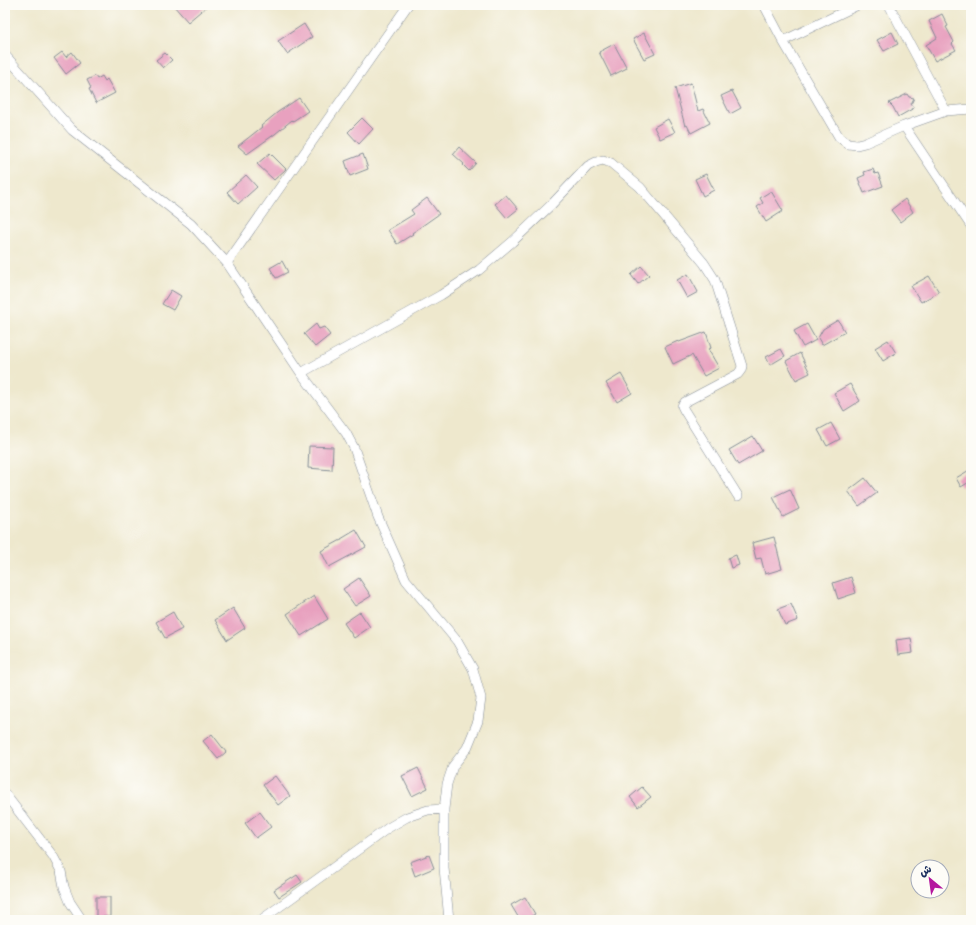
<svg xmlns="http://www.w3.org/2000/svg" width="976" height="925" font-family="Mali,'Playpen Sans Arabic',sans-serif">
<rect width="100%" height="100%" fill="#fdfcf7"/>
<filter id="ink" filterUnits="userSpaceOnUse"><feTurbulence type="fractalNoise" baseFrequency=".025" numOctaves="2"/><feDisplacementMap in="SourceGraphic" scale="8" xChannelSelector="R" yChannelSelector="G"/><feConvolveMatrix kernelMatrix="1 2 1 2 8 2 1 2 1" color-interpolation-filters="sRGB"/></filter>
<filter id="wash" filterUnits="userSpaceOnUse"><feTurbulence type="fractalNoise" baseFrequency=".012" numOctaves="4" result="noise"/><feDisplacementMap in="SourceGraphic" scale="16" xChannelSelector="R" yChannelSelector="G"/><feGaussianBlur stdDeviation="0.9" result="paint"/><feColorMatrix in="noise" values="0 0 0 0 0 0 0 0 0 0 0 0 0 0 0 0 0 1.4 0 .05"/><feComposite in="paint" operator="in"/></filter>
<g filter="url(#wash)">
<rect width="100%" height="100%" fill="#eee8cd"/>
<g id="blocks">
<path fill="#e8a1bf" d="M 173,5 L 208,5 L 188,22 Z
M 942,14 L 948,26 L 946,27 L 954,42 L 952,44 L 956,50 L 935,61 L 926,45 L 937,38 L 929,21 Z
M 304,24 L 312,37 L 287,54 L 278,41 Z
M 892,32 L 898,44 L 884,51 L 877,40 Z
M 644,33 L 655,54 L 644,59 L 633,39 Z
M 614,44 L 627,68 L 611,76 L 599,52 Z
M 62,52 L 66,57 L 72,52 L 80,63 L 66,74 L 54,58 Z
M 165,53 L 172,60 L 163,68 L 156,60 Z
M 95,76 L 97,79 L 102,76 L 105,81 L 107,79 L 115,93 L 96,103 L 89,89 L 91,88 L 87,80 Z
M 691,83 L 698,111 L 703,109 L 710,123 L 691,133 L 687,125 L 685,126 L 675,88 Z
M 732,91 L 741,108 L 730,114 L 721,96 Z
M 907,94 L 909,97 L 914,98 L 911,104 L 914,108 L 898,117 L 893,107 L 889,103 Z
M 299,98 L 308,111 L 293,121 L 292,120 L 275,134 L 247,154 L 238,146 L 262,127 L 261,126 L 278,112 Z
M 362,118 L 373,129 L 359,144 L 348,132 Z
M 668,119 L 675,132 L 660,139 L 654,127 Z
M 459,147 L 476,163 L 469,171 L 463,165 L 464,164 L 453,154 Z
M 270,153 L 286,169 L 274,180 L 257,164 Z
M 363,154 L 368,169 L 350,176 L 345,161 Z
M 873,169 L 875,174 L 878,173 L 883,186 L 864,193 L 858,178 L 865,175 L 864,172 Z
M 706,174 L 714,190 L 703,196 L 695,179 Z
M 246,175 L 257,187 L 238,204 L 227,192 Z
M 771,191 L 783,211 L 766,222 L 757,207 L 763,203 L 760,198 Z
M 506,195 L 518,209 L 507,218 L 495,204 Z
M 427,198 L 439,214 L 412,233 L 413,234 L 397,244 L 388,230 L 414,214 L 411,210 Z
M 905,199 L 913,212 L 900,222 L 891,210 Z
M 282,261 L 288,272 L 276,278 L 270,268 Z
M 641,266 L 649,275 L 638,284 L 631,275 Z
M 688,274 L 698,292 L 687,298 L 677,280 Z
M 929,276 L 939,292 L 921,302 L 911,286 Z
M 171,290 L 181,296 L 173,310 L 162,304 Z
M 838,320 L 845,332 L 822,345 L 818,338 L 823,329 Z
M 316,324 L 319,329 L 324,327 L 330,335 L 315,347 L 304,334 Z
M 807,324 L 816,340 L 803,347 L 794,331 Z
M 706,332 L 711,348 L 708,349 L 719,368 L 704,376 L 692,355 L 673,364 L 665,347 L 678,341 L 679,342 Z
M 888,340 L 896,353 L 883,361 L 875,348 Z
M 781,349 L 785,356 L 770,365 L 766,357 Z
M 800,353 L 810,373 L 796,380 L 786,361 Z
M 621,374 L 632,393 L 617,402 L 606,383 Z
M 850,384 L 860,401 L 844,411 L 834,393 Z
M 831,423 L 840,439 L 827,446 L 818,430 Z
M 753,436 L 762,451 L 738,465 L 729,450 Z
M 309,446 L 333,447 L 332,470 L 308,468 Z
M 971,469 L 971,481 L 961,487 L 956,478 Z
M 865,478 L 877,493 L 859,506 L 848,491 Z
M 790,489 L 799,509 L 783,517 L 773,497 Z
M 356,530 L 366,547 L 329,567 L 321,551 L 341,540 L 341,539 Z
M 774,537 L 782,569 L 765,574 L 761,558 L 756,559 L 752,543 Z
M 736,555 L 739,565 L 731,568 L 728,558 Z
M 851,577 L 856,593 L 838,599 L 833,583 Z
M 359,578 L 371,596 L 355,606 L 343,589 Z
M 314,596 L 328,619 L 301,636 L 287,614 Z
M 791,604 L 798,620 L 785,625 L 778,609 Z
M 233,608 L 245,628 L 227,640 L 215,620 Z
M 173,612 L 182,629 L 165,638 L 156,622 Z
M 360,612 L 370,627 L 354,638 L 344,623 Z
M 911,638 L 913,653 L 898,655 L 896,640 Z
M 212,734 L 226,752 L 218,759 L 203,741 Z
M 418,768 L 428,788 L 412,796 L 402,776 Z
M 275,776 L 290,796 L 278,805 L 263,785 Z
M 642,787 L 651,797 L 638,807 L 630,797 Z
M 260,812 L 271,827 L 256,838 L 245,823 Z
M 429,855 L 434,868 L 415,876 L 410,862 Z
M 297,875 L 302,882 L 279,897 L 274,890 Z
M 96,897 L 110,897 L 110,917 L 96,917 Z
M 525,897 L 535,914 L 525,920 L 520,920 L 511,905 Z"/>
</g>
</g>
<g filter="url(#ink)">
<use href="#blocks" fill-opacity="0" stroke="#848c96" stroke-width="1"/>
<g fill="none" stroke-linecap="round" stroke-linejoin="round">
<defs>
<path id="street" d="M 764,5 L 783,41 L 839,137 L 848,144 L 857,145 L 865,143 L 904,126 L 946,111 L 971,109
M 889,5 L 946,111
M 783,41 L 858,5
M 5,55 L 72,130 L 191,224 L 227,263 L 301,373 L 346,433 L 354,448 L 378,517 L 406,580 L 457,641 L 473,669 L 481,698 L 478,721 L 467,748 L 453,766 L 447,784 L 444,809 L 444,868 L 449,920
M 904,126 L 971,226
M 227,263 L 408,5
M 301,373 L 441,295 L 479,270 L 512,242 L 552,204 L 588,166 L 596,162 L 603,160 L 611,163 L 640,187 L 704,263 L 715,280 L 742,366 L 741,370 L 738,374 L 685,402 L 682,406 L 684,410 L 738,496
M 5,794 L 53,856 L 61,871 L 64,887 L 70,902 L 82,920
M 261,920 L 388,828 L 407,817 L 428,810 L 444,809"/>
</defs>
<use href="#street" stroke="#848c96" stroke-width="10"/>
<use href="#street" stroke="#fff" stroke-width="9"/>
</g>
</g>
<rect width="976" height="925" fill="none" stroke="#fdfcf7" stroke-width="20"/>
<g transform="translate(930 879) rotate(331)"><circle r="19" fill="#fdfcf7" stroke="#a3aaba"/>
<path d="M0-3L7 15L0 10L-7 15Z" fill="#b5179e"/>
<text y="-6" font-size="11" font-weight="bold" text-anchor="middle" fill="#1b2f5e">ش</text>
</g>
</svg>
